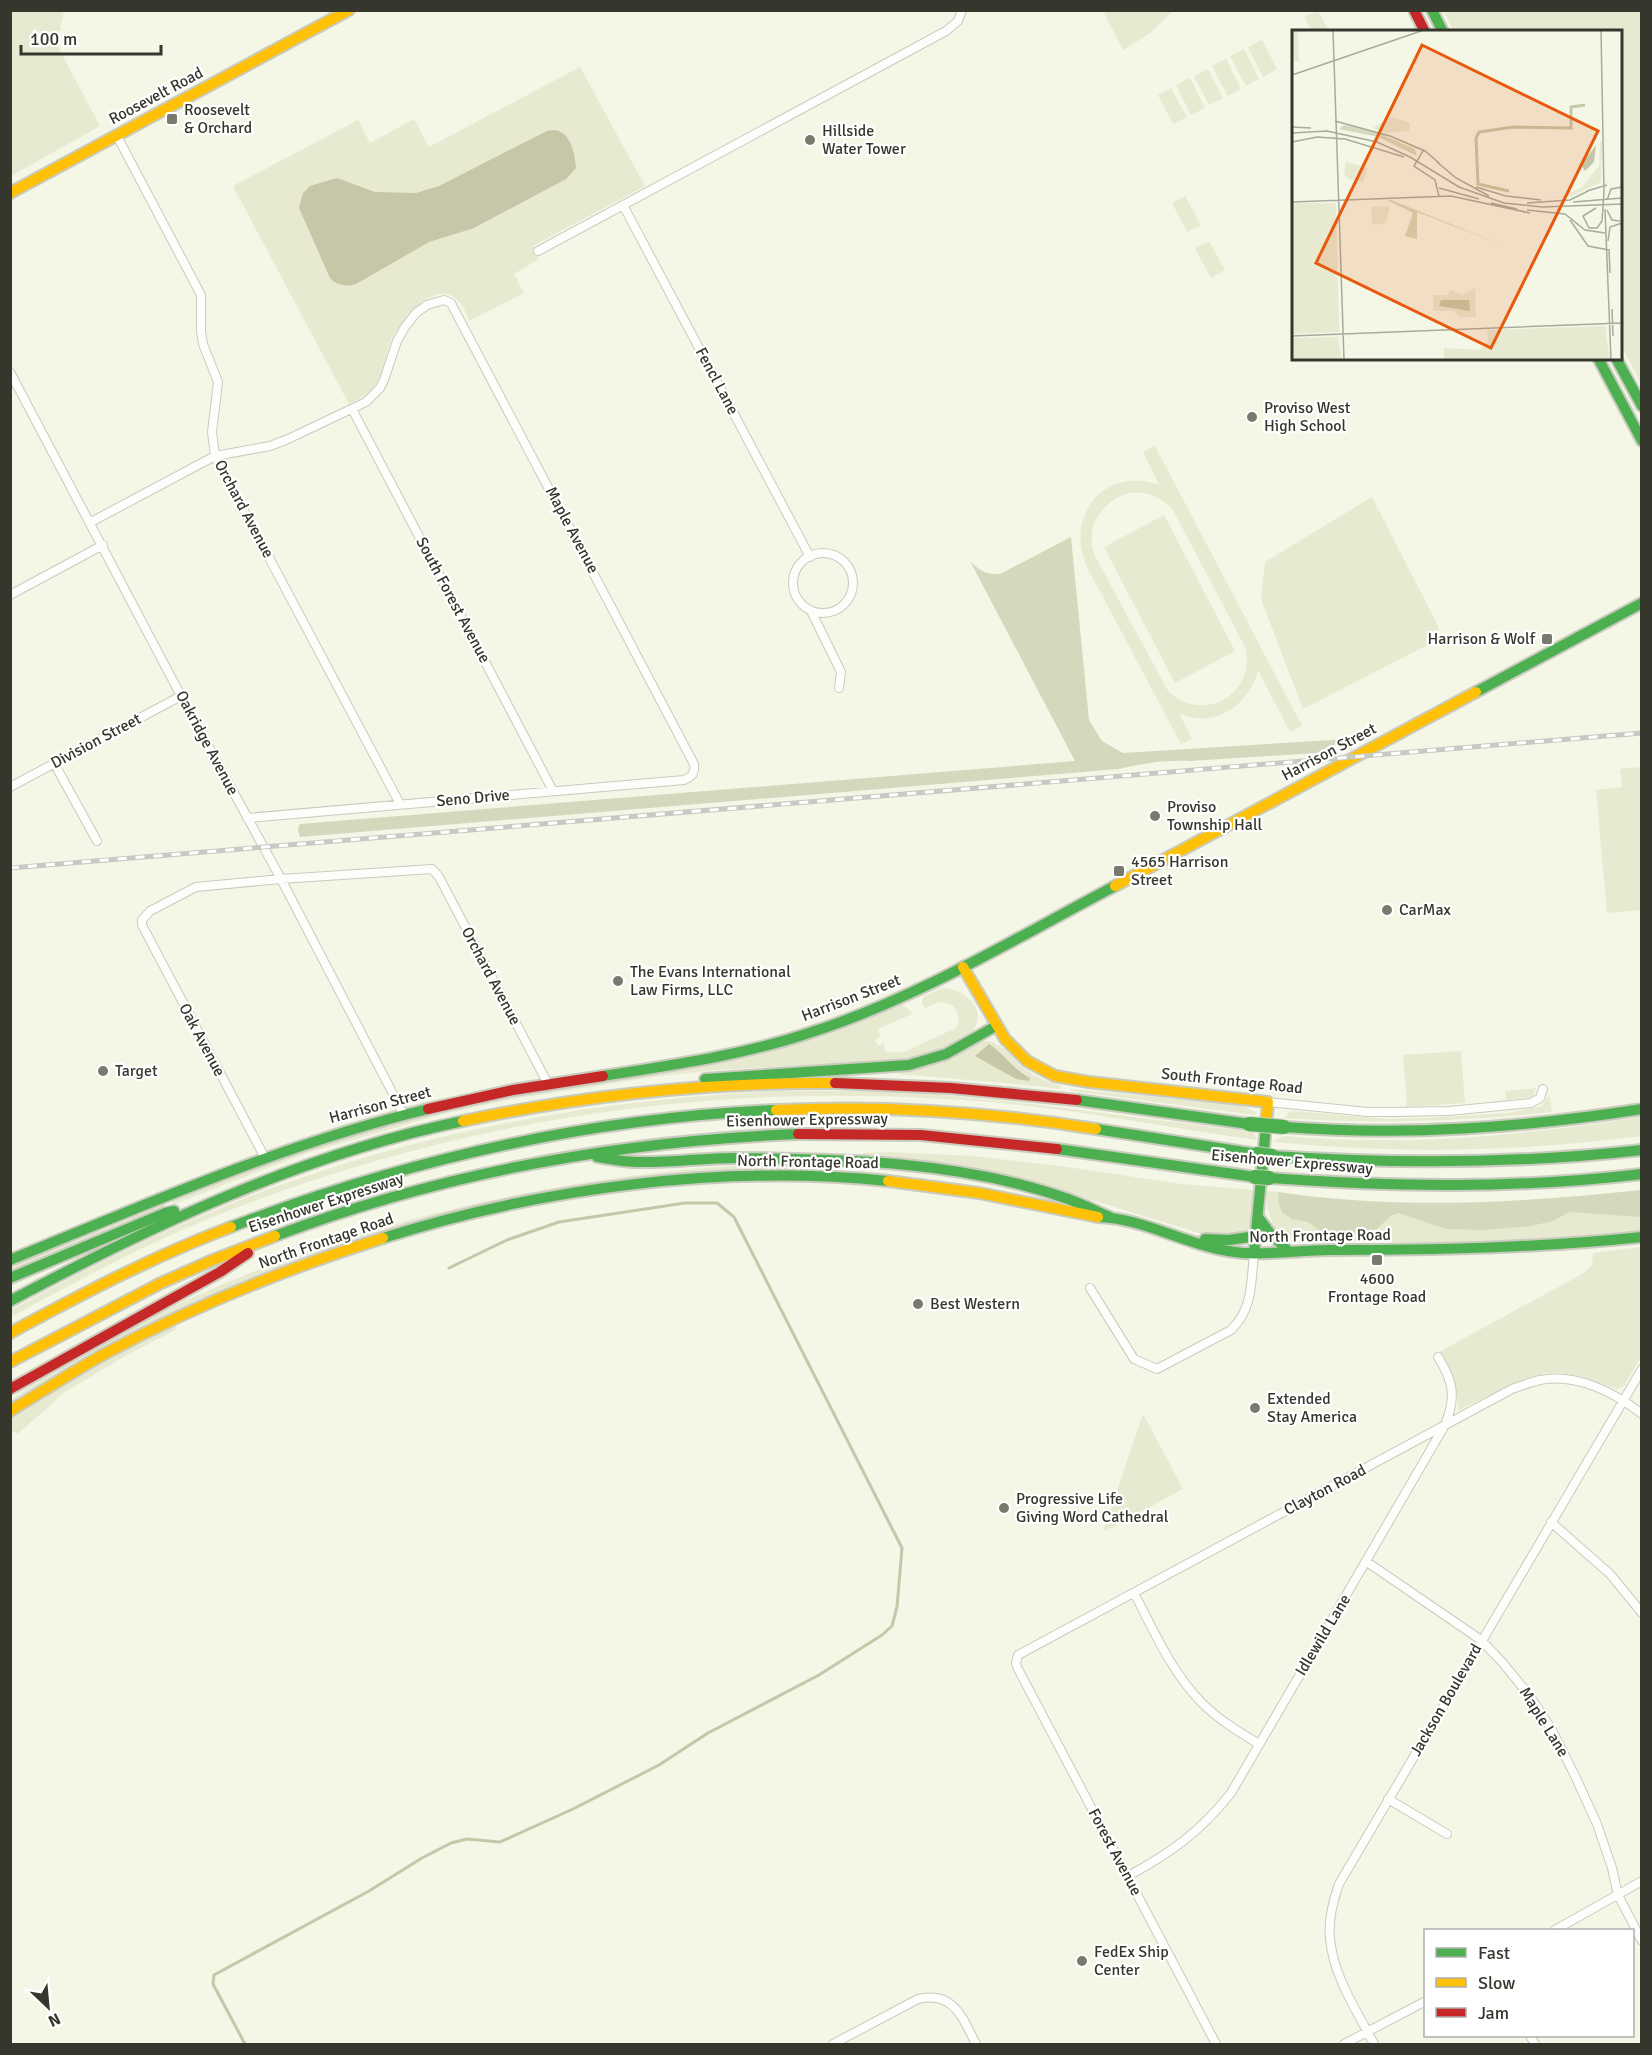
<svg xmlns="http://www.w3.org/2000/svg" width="1652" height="2055" font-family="Signika,sans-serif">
<rect width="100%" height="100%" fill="#f4f6e6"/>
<path fill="#e7e9d0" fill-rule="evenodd" d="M 11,10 L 64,11 L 57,45 L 100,126 L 11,176 Z
M 1103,11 L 1173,11 L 1150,33 L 1123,50 Z
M 1318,11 L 1329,31 L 1312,31 L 1304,17 Z
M 1443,11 L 1641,11 L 1641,384 L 1621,344 L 1620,32 L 1454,31 Z
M 1262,40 L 1277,69 L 1263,77 L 1248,47 Z
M 1244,49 L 1259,79 L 1246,86 L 1230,56 Z
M 1226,59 L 1241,89 L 1228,96 L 1212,66 Z
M 580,67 L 645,186 L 533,246 L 539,259 L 514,274 L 524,293 L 469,321 C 467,316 465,309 461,304 C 437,273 401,321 391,341 C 385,354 385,369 378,381 C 371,393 360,398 349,404 L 233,186 L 358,120 L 370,143 L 414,119 L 429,147 Z
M 1208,69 L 1223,98 L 1209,105 L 1194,76 Z
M 1190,78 L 1205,108 L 1191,115 L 1176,85 Z
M 1171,88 L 1187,117 L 1173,124 L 1158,95 Z
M 1185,196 L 1201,225 L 1187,232 L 1172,203 Z
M 1209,241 L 1225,270 L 1211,278 L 1195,248 Z
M 1155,446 L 1302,726 L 1290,732 L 1258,670 C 1250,705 1213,730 1179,713 L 1192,739 L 1181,744 L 1087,567 C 1064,516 1105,465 1159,485 L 1143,452 ZM 1129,493 C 1147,491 1161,497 1173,510 L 1245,647 C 1257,694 1203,725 1168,691 L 1095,556 C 1084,528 1101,501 1129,493 Z
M 1372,497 L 1439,628 L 1435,641 L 1303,709 L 1261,599 L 1265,562 Z
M 1164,515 L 1235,651 L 1175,683 L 1104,547 Z
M 1641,767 L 1641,910 L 1607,913 L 1596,790 L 1622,787 L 1620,769 Z
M 943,988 C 964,988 991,1012 971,1032 C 956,1049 914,1058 892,1061 L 715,1070 L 661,1076 L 512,1099 L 443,1114 L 307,1153 L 174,1204 L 172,1201 C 285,1154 400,1118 519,1095 C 589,1081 660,1076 730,1061 C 789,1049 847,1028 902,1005 L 910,1010 L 912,1014 L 878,1029 L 880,1036 L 875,1040 L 878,1046 L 884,1043 L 885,1052 L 904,1052 L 956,1028 C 961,1017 959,1013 951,1004 L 938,1002 L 925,1008 L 922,1002 L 924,996 Z
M 989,1041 C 1003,1044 1011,1058 1022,1067 C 1034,1076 1046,1082 1061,1086 L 1060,1089 L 1026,1085 L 899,1074 L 899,1073 L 940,1063 L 981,1042 Z
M 1461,1051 L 1465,1103 L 1407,1107 L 1403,1055 Z
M 1536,1088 L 1533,1097 L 1506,1100 L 1505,1091 Z
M 1071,1089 L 1242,1105 L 1255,1112 L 1256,1115 L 1071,1091 Z
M 778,1091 L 883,1091 L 934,1094 L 1040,1105 L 1252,1132 L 1258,1140 C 1160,1127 1062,1106 963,1100 C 697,1081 430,1124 184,1229 C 125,1255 68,1286 11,1317 L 11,1310 C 88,1268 166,1229 248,1197 C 417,1132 597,1099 778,1091 Z
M 1549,1095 L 1552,1112 C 1459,1122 1376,1124 1283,1118 L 1288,1115 L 1287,1113 L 1294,1111 L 1386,1119 L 1427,1118 L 1508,1113 L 1542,1106 Z
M 1641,1117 L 1641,1136 C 1519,1152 1396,1154 1273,1142 L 1283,1136 C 1403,1147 1522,1136 1641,1117 Z
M 888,1152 L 973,1156 L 1060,1166 L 1182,1184 L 1254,1190 L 1250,1226 L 1246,1233 L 1218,1235 L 1199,1233 L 1059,1190 L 863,1157 L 863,1153 Z
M 760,1164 L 811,1166 L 812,1169 C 738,1167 664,1173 591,1184 C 384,1216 186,1290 11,1403 L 11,1400 L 26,1389 C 74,1361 122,1331 172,1307 C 357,1220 557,1176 760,1164 Z
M 1641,1190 L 1641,1231 C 1571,1239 1501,1243 1431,1243 C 1409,1243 1388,1242 1366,1241 C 1342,1241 1291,1245 1273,1229 L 1274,1227 L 1267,1206 L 1267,1191 C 1294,1194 1322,1199 1349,1201 C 1446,1208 1545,1200 1641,1190 Z
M 164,1204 L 165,1207 L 11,1271 L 11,1267 Z
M 1641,1247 L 1641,1357 L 1624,1386 L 1617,1389 L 1580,1376 L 1562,1373 L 1545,1373 L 1516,1383 L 1458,1410 C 1458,1388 1452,1370 1439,1352 L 1584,1273 L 1592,1265 L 1593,1253 Z
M 175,1324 L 177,1329 L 127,1355 L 60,1395 L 50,1406 L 17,1434 L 13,1431 L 11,1433 L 11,1418 L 102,1362 Z
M 1143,1414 L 1183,1489 L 1103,1532 Z"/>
<path fill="#d6d8bd" d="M 1071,537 L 1089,720 L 1102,741 L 1123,753 L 1347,739 L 1317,753 L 1190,761 C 1166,760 1143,763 1119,769 L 300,837 C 298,832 297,828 300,824 L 1075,761 L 970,561 C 980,571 986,575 1000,574 Z
M 1641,1190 L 1641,1217 L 1569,1212 L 1553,1221 L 1531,1226 L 1483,1230 L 1446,1229 L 1399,1213 L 1390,1216 L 1377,1229 L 1362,1233 L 1322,1232 L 1308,1222 L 1292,1219 L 1282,1212 L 1279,1204 L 1278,1192 C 1398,1210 1521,1203 1641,1190 Z"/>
<path fill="#c5c7a8" d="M 555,130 C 571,133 575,153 576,168 L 566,179 L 474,228 L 429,242 L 356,284 C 346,287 338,286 330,278 L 299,208 L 303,193 L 310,186 L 337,178 L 375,192 L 416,193 L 439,186 L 547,131 Z
M 989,1044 C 1004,1054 1014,1070 1030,1078 L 1029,1081 L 1016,1079 L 975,1056 Z"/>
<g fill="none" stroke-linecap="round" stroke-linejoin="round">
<path stroke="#c5c7a8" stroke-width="3" d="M 245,2044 L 213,1984 L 214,1975 L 369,1891 L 422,1858 L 451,1843 L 467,1839 L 500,1842 L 573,1809 L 659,1765 L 708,1733 L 819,1675 L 882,1635 L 892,1626 L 897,1607 L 902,1548 L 734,1217 L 717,1203 L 685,1203 L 559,1222 L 507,1240 L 449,1268"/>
<defs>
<path id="street" d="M 117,136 L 201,295 L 201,331 L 203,344 L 218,382 L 212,432 L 215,456 L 400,804
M 623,205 L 810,557
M 538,251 L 946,31 L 958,21 L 962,10
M 10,372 L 181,696 L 281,879 L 404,1115
M 352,409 L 553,791
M 91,522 L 215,456 L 270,446 L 288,439 L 366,402 L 380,388 L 384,380 L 397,341 L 405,327 L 416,313 L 427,305 L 444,300 L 451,303 L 454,309 L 694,764 C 695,773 693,776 684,780 L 247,818
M793 583a30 30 0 1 1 60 0a30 30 0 1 1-60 0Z
M 10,595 L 103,545
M 811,611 L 841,672 L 839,688
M 54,763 L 97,841
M 10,787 L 181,696
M 1268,1102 L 1368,1112 L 1395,1112 L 1449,1111 L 1531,1103 L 1540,1098 L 1543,1089
M 265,1158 L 142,925 L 142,920 L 150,911 L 196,887 L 281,879 L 432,869 L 439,877 L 548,1084
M 1090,1288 L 1134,1359 L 1157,1369 L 1231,1330 C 1253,1309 1251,1282 1254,1253
M 1551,1522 L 1610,1574 L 1642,1613
M 1367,1562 L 1481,1640 L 1502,1662 L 1529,1695 L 1552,1730 L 1575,1776 L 1597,1824 L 1612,1868 L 1618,1895 L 1642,1941
M 1134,1593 C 1154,1631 1172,1673 1202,1703 C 1219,1720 1239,1732 1259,1744
M 1388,1799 L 1447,1834
M 1128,1876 C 1171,1853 1201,1831 1231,1793 L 1445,1425 C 1456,1398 1454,1382 1438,1357
M 1555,1930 L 1642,1881
M 1530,2036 L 1535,2044
M 833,2044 L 918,1999 C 954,1991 962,2017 976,2044
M 1216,2044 L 1017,1667 L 1016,1663 L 1018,1655 L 1512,1389 C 1521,1386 1531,1382 1540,1380 C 1576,1373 1614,1392 1642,1414
M 1344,2044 L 1426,2001
M 1374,2044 C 1357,2011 1333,1976 1330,1938 C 1328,1920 1333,1901 1339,1884 L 1642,1369"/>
<path id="fast" d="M 1432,10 L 1443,32
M 1598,358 L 1642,441
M 1616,358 L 1642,406
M 1476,692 L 1642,603
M 603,1076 C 673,1065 744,1055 812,1032 C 918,998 1016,938 1115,886
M 705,1079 L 909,1065 L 946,1054 L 996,1026
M 1077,1100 L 1249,1124
M 1284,1127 C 1407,1136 1520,1128 1642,1109
M 1096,1129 L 1257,1154
M 1057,1149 L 1255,1177
M 1272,1156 C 1396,1164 1518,1164 1642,1150
M 597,1157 C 611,1159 624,1162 638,1162 C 670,1163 702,1158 734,1158 C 845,1159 962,1161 1068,1199 C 1082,1204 1096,1211 1110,1217
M 1269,1178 C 1394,1187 1517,1189 1642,1174
M 1098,1217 C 1146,1218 1192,1249 1243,1253 C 1270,1255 1301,1250 1329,1250 C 1434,1250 1537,1248 1642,1237
M 1258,1217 L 1270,1233 L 1288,1251
M 231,1227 C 406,1160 588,1118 776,1110
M 275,1236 C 442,1173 620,1141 798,1134
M 383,1238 C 541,1188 722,1164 888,1181
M 1205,1239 L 1229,1240 L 1256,1236
M 1254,1253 L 1266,1126
M 10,1260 C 147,1204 283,1144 428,1109
M 10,1278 L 165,1213 L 174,1211
M 10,1301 C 153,1225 303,1154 463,1121"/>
<path id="slow" d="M 10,193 L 349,10
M 1115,886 L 1476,692
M 963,967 L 1005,1039 L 1027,1061 L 1055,1076 L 1089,1082 L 1268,1102 L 1266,1126
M 776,1110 C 882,1105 991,1112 1096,1129
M 463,1121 C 585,1095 711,1082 835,1083
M 888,1181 L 979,1193 L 1098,1217
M 10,1333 C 82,1294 154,1256 231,1227
M 10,1362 L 161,1283 L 213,1260 L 275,1236
M 10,1411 C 43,1391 75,1370 108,1352 C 196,1305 288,1268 383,1238"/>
<path id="jam" d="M 1414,10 L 1425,32
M 835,1083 L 951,1088 L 1077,1100
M 428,1109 L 513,1090 L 603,1076
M 798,1134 L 921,1135 L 1057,1149
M 10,1389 L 220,1272 L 248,1253"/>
</defs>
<use href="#street" stroke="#c9cbbe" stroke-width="10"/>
<use href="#fast" stroke="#c9cbbe" stroke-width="14"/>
<use href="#slow" stroke="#c9cbbe" stroke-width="14"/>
<use href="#jam" stroke="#c9cbbe" stroke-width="14"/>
<use href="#street" stroke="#fdfefb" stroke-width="8"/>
<use href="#fast" stroke="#4caf50" stroke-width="10"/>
<use href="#slow" stroke="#ffc107" stroke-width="10"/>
<use href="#jam" stroke="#c62828" stroke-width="10"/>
<defs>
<path id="rail" d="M 10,868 L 1642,733"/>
</defs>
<use href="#rail" stroke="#c8c8c4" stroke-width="5"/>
<use href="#rail" stroke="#fff" stroke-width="3" stroke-dasharray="9" stroke-linecap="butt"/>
<defs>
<path id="fast-bridge" d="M 1249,1124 L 1284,1127
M 1257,1154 L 1272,1156
M 1255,1177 L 1269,1178"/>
</defs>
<use href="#fast-bridge" stroke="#c9cbbe" stroke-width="16" stroke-linecap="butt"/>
<use href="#fast-bridge" stroke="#4caf50" stroke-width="14"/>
</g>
<g fill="#787a6d" stroke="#fff" stroke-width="2">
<rect x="166" y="113" width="12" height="12" rx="3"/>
<circle cx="810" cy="140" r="6"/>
<circle cx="1252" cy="417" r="6"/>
<rect x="1541" y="633" width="12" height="12" rx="3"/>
<circle cx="1155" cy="816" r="6"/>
<rect x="1113" y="865" width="12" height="12" rx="3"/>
<circle cx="1387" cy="910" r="6"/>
<circle cx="618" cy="981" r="6"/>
<circle cx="103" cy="1071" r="6"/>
<rect x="1371" y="1254" width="12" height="12" rx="3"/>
<circle cx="918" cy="1304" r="6"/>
<circle cx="1255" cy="1408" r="6"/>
<circle cx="1004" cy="1508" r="6"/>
<circle cx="1082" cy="1961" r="6"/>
</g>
<g text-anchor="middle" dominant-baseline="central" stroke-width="4.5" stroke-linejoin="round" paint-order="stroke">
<g font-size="16" fill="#36372c" stroke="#fff">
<text transform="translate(156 96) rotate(-28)">Roosevelt Road</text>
<text transform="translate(717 381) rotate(62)">Fencl Lane</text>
<text transform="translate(244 509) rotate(62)">Orchard Avenue</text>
<text transform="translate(572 530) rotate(62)">Maple Avenue</text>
<text transform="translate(453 600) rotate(62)">South Forest Avenue</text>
<text transform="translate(96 741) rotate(-28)">Division Street</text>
<text transform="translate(207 743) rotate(62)">Oakridge Avenue</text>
<text transform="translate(1329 752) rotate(-28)">Harrison Street</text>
<text transform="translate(473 798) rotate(-5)">Seno Drive</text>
<text transform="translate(491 976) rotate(62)">Orchard Avenue</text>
<text transform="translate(851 998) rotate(-21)">Harrison Street</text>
<text transform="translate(202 1040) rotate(62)">Oak Avenue</text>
<text transform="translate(1232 1081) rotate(6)">South Frontage Road</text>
<text transform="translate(380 1105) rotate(-15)">Harrison Street</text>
<text transform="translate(807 1120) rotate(-1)">Eisenhower Expressway</text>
<text transform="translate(808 1162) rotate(1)">North Frontage Road</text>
<text transform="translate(1292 1162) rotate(5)">Eisenhower Expressway</text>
<text transform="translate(326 1203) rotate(-18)">Eisenhower Expressway</text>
<text transform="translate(1320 1236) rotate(-1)">North Frontage Road</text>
<text transform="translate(326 1241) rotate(-19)">North Frontage Road</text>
<text transform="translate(1325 1490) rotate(-28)">Clayton Road</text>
<text transform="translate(1323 1635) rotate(-59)">Idlewild Lane</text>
<text transform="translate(1446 1700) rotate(-60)">Jackson Boulevard</text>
<text transform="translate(1544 1722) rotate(58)">Maple Lane</text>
<text transform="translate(1115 1852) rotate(62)">Forest Avenue</text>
</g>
<g font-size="16" fill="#36372c" stroke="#fff" text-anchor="start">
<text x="184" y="110">Roosevelt<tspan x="184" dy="18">&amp; Orchard</tspan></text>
<text x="822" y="131">Hillside<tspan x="822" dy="18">Water Tower</tspan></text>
<text x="1264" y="408">Proviso West<tspan x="1264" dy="18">High School</tspan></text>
<text x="1535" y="639" text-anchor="end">Harrison &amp; Wolf</text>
<text x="1167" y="807">Proviso<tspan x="1167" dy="18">Township Hall</tspan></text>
<text x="1131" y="862">4565 Harrison<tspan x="1131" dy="18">Street</tspan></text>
<text x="1399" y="910">CarMax</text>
<text x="630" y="972">The Evans International<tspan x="630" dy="18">Law Firms, LLC</tspan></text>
<text x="115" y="1071">Target</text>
<text x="1377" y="1279" text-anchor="middle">4600<tspan x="1377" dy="18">Frontage Road</tspan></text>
<text x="930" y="1304">Best Western</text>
<text x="1267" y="1399">Extended<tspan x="1267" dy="18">Stay America</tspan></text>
<text x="1016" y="1499">Progressive Life<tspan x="1016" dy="18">Giving Word Cathedral</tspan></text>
<text x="1094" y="1952">FedEx Ship<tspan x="1094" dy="18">Center</tspan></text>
</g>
</g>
<g transform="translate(1292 30)">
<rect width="330" height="330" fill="#f4f6e6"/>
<path d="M 0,0 L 6,0 L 7,31 L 0,31 ZM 99,87 L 118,93 L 117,101 L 95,103 L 81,98 ZM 308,111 L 310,112 L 309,152 L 280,166 L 249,169 L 272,166 L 290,157 L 307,136 ZM 54,132 L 76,138 L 71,152 L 52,148 L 57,148 L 52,145 ZM 0,173 L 44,173 L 47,302 L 0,304 ZM 98,176 L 94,193 L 80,195 L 79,177 ZM 183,258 L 184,287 L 168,287 L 161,281 L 141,281 L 141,265 L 155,265 L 159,260 L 170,265 ZM 313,296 L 318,330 L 152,330 L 152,318 L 188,320 L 196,311 L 195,300 ZM 46,307 L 50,330 L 0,330 L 0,308 Z" fill="#e7e9d0"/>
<path d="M 52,95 L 84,102 L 123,119 L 125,126 L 86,107 L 47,99 ZM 95,170 L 99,170 L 211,215 L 125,182 L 125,209 L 113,206 L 121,183 Z" fill="#d6d8bd"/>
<path d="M 304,115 L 302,132 L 293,141 L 289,135 ZM 149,270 L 177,270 L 178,281 L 147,276 Z" fill="#c5c7a8"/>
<path fill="none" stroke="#c5c7a8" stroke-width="3" d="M 217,161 L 186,154 L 184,108 L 187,102 L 221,97 L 279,98 L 279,77 L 293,75"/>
<path fill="none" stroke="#a8aa9c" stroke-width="1.5" d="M 41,0 L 52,330M 309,0 L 312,162M 0,45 L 132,0M 43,91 L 98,106 L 133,121 L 147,133M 0,97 L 19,98M 0,103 L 35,101 L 85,112 L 118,127 L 167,157 L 212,173 L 250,177 L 330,174M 0,112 L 25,107 L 53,109 L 112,127M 131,121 L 122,136 L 143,150 L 147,166M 145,132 L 164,148 L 197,166M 184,157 L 214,166 L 249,170M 147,158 L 187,169M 295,161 L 315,155M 315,170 L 319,159 L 330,157M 0,172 L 159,166 L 238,183M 281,172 L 330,168M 199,173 L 225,179M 235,173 L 278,170 L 296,161M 304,178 L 291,186 L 297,198 L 305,198 L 310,191 L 312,161M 313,179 L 319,330M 235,180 L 273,184 L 293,200 L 313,203M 315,180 L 320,190 L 328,191M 278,190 L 296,216 L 317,220M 316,211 L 318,197 L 330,193M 317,219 L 318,243M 320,279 L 321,306M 0,306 L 330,293"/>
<path fill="#e8590c" fill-opacity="0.15" stroke="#e8590c" stroke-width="3" d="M 130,15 L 306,101 L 199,318 L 24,233 Z"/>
<rect width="330" height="330" fill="none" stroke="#36372c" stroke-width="3"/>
</g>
<rect width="1652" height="2055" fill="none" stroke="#36372c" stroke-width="24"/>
<rect x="1424" y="1929" width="210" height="108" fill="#ffffff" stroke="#afafab" stroke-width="1.5"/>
<rect x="1436" y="1948" width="30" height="9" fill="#4caf50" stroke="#afafab" stroke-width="1.5"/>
<text x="1478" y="1959" font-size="18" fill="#36372c">Fast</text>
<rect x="1436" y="1978" width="30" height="9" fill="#ffc107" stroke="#afafab" stroke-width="1.5"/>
<text x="1478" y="1989" font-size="18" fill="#36372c">Slow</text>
<rect x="1436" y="2008" width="30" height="9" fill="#c62828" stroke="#afafab" stroke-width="1.5"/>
<text x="1478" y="2019" font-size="18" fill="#36372c">Jam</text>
<g transform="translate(48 2007) rotate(154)" stroke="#ffffff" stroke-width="4.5" paint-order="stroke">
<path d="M0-4.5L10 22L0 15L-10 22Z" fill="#36372c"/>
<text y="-9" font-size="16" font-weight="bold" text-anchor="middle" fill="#36372c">N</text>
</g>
<path d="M21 45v9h140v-9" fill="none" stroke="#36372c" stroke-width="3"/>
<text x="30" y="45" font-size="18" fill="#36372c" stroke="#ffffff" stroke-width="4.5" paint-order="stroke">100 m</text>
</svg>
